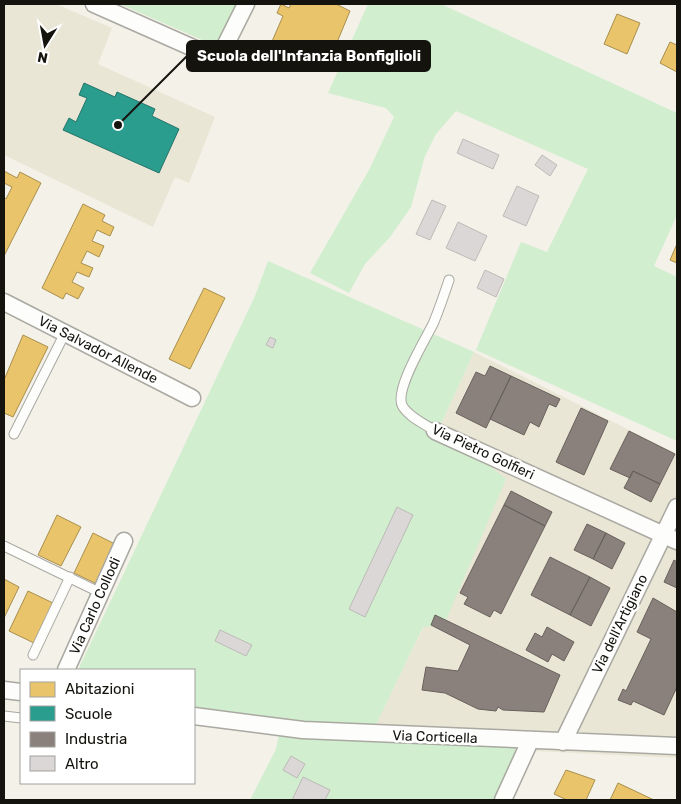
<svg xmlns="http://www.w3.org/2000/svg" width="681" height="804" font-family="Rubik,sans-serif">
<rect width="100%" height="100%" fill="#f3f1e8"/>
<path fill="#eae6d6" d="M 5,4 L 56,4 L 112,28 L 98,64 L 215,117 L 189,183 L 175,177 L 153,227 L 4,155 Z
M 474,352 L 677,454 L 677,758 L 534,751 L 369,737 L 424,626 L 440,426 Z"/>
<path fill="#d1eecf" d="M 120,4 L 236,4 L 216,46 Z
M 368,4 L 441,4 L 677,113 L 677,215 L 654,266 L 677,277 L 677,441 L 476,350 L 521,242 L 547,252 L 588,169 L 456,111 L 436,134 L 425,156 L 411,207 L 390,237 L 365,264 L 349,293 L 310,273 L 369,170 L 394,117 L 386,108 L 328,93 Z
M 268,261 L 474,352 L 440,426 L 506,479 L 444,625 L 423,627 L 370,737 L 512,743 L 534,751 L 513,800 L 250,800 L 276,749 L 280,729 L 194,720 L 194,670 L 78,670 L 255,296 Z"/>
<path fill="#e9c46a" stroke="#a98f4e" d="M 281,4 L 289,8 L 291,4 L 336,4 L 350,11 L 333,52 L 307,42 L 300,59 L 270,46 L 283,16 L 277,13 Z
M 617,14 L 640,23 L 627,54 L 604,44 Z
M 670,42 L 677,45 L 677,72 L 660,63 Z
M 4,171 L 17,178 L 20,172 L 41,183 L 4,256 L 4,197 L 6,199 L 12,187 L 4,183 Z
M 83,204 L 105,215 L 102,221 L 114,227 L 110,236 L 97,230 L 92,241 L 104,246 L 99,257 L 87,251 L 81,263 L 93,268 L 89,277 L 77,272 L 72,282 L 84,288 L 78,299 L 66,293 L 63,299 L 42,288 Z
M 677,244 L 677,263 L 670,260 Z
M 204,288 L 225,298 L 190,369 L 169,359 Z
M 23,335 L 48,347 L 13,417 L 4,413 L 4,380 Z
M 57,515 L 81,527 L 61,566 L 38,555 Z
M 93,533 L 117,545 L 97,584 L 74,573 Z
M 4,579 L 19,587 L 4,618 Z
M 28,591 L 53,603 L 34,643 L 9,631 Z
M 566,770 L 595,780 L 586,800 L 567,800 L 554,794 Z
M 618,783 L 654,800 L 610,800 Z"/>
<path fill="#2a9d8f" stroke="#237468" d="M 84,83 L 115,97 L 117,92 L 155,109 L 152,116 L 179,129 L 159,173 L 63,130 L 69,118 L 76,122 L 87,98 L 79,95 Z"/>
<path fill="#8a817c" stroke="#67605b" d="M 490,366 L 511,376 L 486,428 L 456,413 L 476,372 L 485,376 Z
M 511,376 L 560,399 L 556,407 L 549,404 L 539,427 L 530,422 L 524,435 L 490,419 Z
M 581,408 L 608,421 L 584,475 L 556,462 Z
M 629,431 L 675,454 L 660,484 L 633,471 L 630,478 L 610,469 Z
M 633,471 L 660,484 L 651,502 L 624,488 Z
M 511,491 L 552,512 L 545,526 L 504,505 Z
M 504,505 L 545,526 L 501,614 L 494,610 L 490,617 L 464,604 L 468,597 L 460,593 Z
M 587,524 L 606,533 L 593,559 L 574,550 Z
M 606,533 L 625,543 L 612,569 L 593,559 Z
M 550,557 L 590,577 L 570,615 L 531,595 Z
M 674,560 L 677,562 L 677,588 L 664,582 Z
M 590,577 L 610,588 L 591,626 L 570,615 Z
M 653,598 L 677,612 L 677,687 L 664,715 L 633,701 L 631,705 L 618,700 L 623,689 L 626,691 L 651,639 L 637,632 Z
M 435,615 L 560,675 L 544,712 L 503,710 L 498,707 L 496,711 L 478,709 L 445,693 L 422,690 L 426,667 L 458,671 L 470,645 L 431,625 Z
M 547,627 L 574,642 L 564,661 L 552,654 L 548,662 L 526,650 L 535,633 L 542,637 Z"/>
<path fill="#dad7d6" stroke="#bdbab8" d="M 463,139 L 499,155 L 493,169 L 457,153 Z
M 542,155 L 557,165 L 550,176 L 535,165 Z
M 517,186 L 539,196 L 526,226 L 503,216 Z
M 432,200 L 446,206 L 430,240 L 416,234 Z
M 458,222 L 487,236 L 475,261 L 446,248 Z
M 485,270 L 504,279 L 496,297 L 477,288 Z
M 270,337 L 276,340 L 273,348 L 266,345 Z
M 397,507 L 413,515 L 365,617 L 349,609 Z
M 220,630 L 252,645 L 246,656 L 215,641 Z
M 291,756 L 305,764 L 297,778 L 283,770 Z
M 303,777 L 330,790 L 325,800 L 292,800 Z"/>
<g fill="none" stroke-linecap="round" stroke-linejoin="round">
<defs>
<path id="service" d="M 435,431 C 425,424 407,416 402,405 C 395,389 425,340 433,324 C 439,310 444,295 449,280
M 14,434 L 65,333
M 4,546 L 101,593
M 33,655 L 70,577
M 4,716 L 21,718"/>
<path id="minor" d="M 94,4 L 209,55 L 218,53 L 224,48 L 246,4
M 4,302 L 192,398
M 435,431 L 677,541
M 66,670 L 124,541
M 4,690 L 21,692
M 194,716 L 303,730 L 677,746
M 563,742 L 677,507
M 503,800 L 530,741"/>
</defs>
<use href="#service" stroke="#a9a8a1" stroke-width="11"/>
<use href="#minor" stroke="#a9a8a1" stroke-width="19"/>
<use href="#service" stroke="#fdfdfc" stroke-width="9"/>
<use href="#minor" stroke="#fdfdfc" stroke-width="16"/>
</g>
<g text-anchor="middle" dominant-baseline="central" stroke-width="5" stroke-linejoin="round" paint-order="stroke">
<g font-size="14" fill="#14130d" stroke="#fff">
<text transform="translate(98 350) rotate(27)">Via Salvador Allende</text>
<text transform="translate(483 452) rotate(25)">Via Pietro Golfieri</text>
<text transform="translate(95 606) rotate(-66)">Via Carlo Collodi</text>
<text transform="translate(620 624) rotate(-64)">Via dell'Artigiano</text>
<text transform="translate(435 737) rotate(2)">Via Corticella</text>
</g>
</g>
<path fill="none" stroke="#14130d" stroke-width="2" d="M118 125L187 56"/>
<circle fill="#14130d" stroke="#fff" stroke-width="2" cx="118" cy="125" r="5"/>
<rect fill="#14130d" stroke="#14130d" stroke-width="2" x="187" y="41" width="243" height="30" rx="5"/>
<g font-size="15" text-anchor="middle" font-weight="bold" fill="#fff">
<text x="309" y="61">Scuola dell'Infanzia Bonfiglioli</text>
</g>
<rect width="681" height="804" fill="none" stroke="#14130d" stroke-width="10"/>
<rect x="20" y="669" width="175" height="115" fill="#ffffff" stroke="#a1a19e"/>
<rect x="30" y="682" width="25" height="15" fill="#e9c46a" stroke="#a1a19e"/>
<text x="65" y="694" font-size="15" fill="#14130d">Abitazioni</text>
<rect x="30" y="706" width="25" height="15" fill="#2a9d8f" stroke="#a1a19e"/>
<text x="65" y="719" font-size="15" fill="#14130d">Scuole</text>
<rect x="30" y="732" width="25" height="15" fill="#8a817c" stroke="#a1a19e"/>
<text x="65" y="744" font-size="15" fill="#14130d">Industria</text>
<rect x="30" y="756" width="25" height="15" fill="#dad7d6" stroke="#a1a19e"/>
<text x="65" y="769" font-size="15" fill="#14130d">Altro</text>
<g transform="translate(45 45) rotate(191)" stroke="#ffffff" stroke-width="4" paint-order="stroke">
<path d="M0-4L9 19L0 12L-9 19Z" fill="#14130d"/>
<text y="-8" font-size="14" font-weight="bold" text-anchor="middle" fill="#14130d">N</text>
</g>
</svg>
